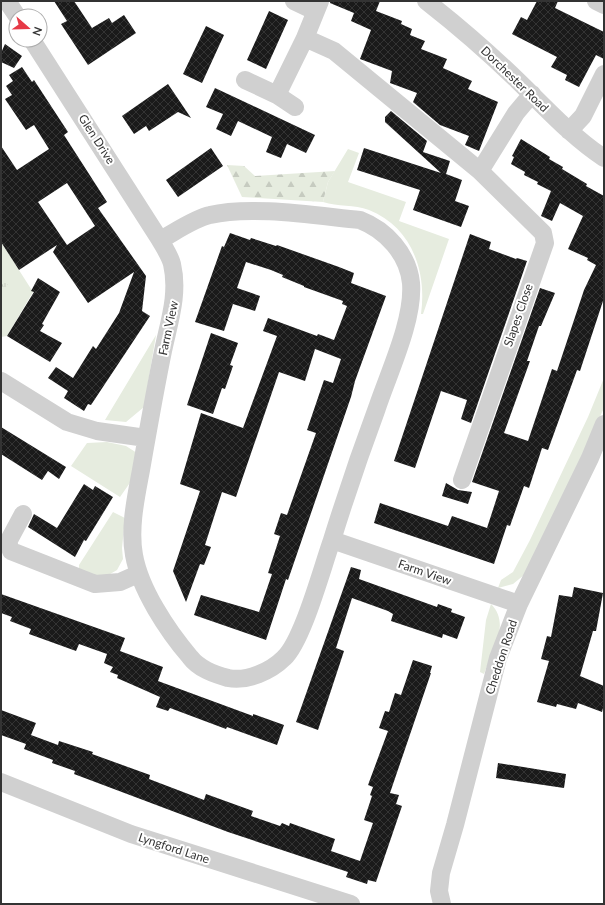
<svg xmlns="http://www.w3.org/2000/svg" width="605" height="905" font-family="Lato,sans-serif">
<defs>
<pattern id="forest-firs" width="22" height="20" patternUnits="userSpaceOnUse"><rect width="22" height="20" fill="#e6ecdf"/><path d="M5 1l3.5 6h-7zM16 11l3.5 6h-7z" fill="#c6cbc0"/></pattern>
<pattern id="park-tufts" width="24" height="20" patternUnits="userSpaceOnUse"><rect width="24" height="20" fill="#e6ecdf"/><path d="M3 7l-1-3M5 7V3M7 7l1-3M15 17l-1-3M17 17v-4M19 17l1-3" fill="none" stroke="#c6cbc0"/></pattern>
<pattern id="building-cross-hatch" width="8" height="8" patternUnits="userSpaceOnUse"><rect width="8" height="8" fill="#1a1a1a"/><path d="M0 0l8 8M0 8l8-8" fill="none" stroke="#333"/></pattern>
</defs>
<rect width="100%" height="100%" fill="#fff"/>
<path fill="#e6ecdf" d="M 348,149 L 359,153 L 348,182 L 406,202 L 399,221 L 449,239 L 423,314 L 421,314 C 427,272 412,227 369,210 C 354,204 338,207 323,202 L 328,182 Z
M 1,242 L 33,292 L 7,336 L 1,337 Z
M 156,335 L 144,407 L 126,422 L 105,420 Z
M 604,378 L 604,408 L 549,526 L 524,575 L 513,584 L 498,588 L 501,580 L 513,572 L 530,540 L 588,417 Z
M 107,442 L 126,446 L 137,453 L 134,477 L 120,497 L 71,466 L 87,443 Z
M 113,512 L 125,518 L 122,548 L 123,559 L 117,570 L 105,577 L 79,573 L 79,565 Z
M 491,604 C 511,624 492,651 484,674 L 480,672 L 486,620 Z"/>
<path fill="url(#forest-firs)" d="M 227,165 L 244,166 L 255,176 L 335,171 L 328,182 L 323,202 L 242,197 Z"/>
<path fill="url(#park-tufts)" d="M 1,270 L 12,277 L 1,295 Z"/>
<path fill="url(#building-cross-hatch)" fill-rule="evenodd" d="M 54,1 L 74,1 L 92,28 L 109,18 L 112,23 L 124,15 L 136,33 L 88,65 L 61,24 L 67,21 Z
M 330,1 L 380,1 L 376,11 L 402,21 L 401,24 L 412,29 L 410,35 L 425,41 L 421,49 L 447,59 L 443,68 L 472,81 L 468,89 L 498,102 L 479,151 L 465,145 L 469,136 L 440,125 L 413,102 L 417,93 L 390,83 L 392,71 L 360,59 L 371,30 L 351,21 L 354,13 L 330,3 Z
M 537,1 L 558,1 L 555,8 L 604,32 L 604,59 L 596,55 L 579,87 L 565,80 L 567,75 L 551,67 L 557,57 L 512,34 L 521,17 L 527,20 Z
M 269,11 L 288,20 L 266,69 L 247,60 Z
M 206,26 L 224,35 L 202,83 L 183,74 Z
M 5,44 L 22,56 L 14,68 L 1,62 L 1,53 Z
M 22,67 L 32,82 L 34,80 L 68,132 L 64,135 L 107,202 L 98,208 L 146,276 L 142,311 L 150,316 L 91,405 L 88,404 L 84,411 L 64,398 L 68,391 L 48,378 L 56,367 L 73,378 L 93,346 L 96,349 L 119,313 L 134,272 L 88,303 L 53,252 L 57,245 L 19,270 L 1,242 L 1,146 L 17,170 L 49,149 L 34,125 L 26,130 L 5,99 L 12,95 L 6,86 L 13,81 L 9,75 ZM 67,183 L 95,226 L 67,245 L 38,202 Z
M 168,84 L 191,118 L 178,112 L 149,131 L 146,126 L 134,134 L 122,116 Z
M 215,88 L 315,135 L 306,153 L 287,144 L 281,158 L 266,152 L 272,137 L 238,121 L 231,136 L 216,129 L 223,114 L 206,107 Z
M 391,111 L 427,141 L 423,152 L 450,161 L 446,174 L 462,180 L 455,201 L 469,206 L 461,227 L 413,210 L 420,190 L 357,170 L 364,148 L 441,173 L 385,122 L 385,117 Z
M 521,139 L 550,157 L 549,159 L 563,167 L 562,169 L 587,184 L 586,186 L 604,196 L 604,298 L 580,371 L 577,370 L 548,450 L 542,448 L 529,488 L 524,486 L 510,526 L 507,525 L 494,564 L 374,523 L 380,503 L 448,526 L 452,516 L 487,528 L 499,491 L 472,482 L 540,288 L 555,293 L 541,326 L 539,326 L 527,361 L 530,361 L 504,433 L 528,441 L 552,369 L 557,371 L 584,290 L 596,265 L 587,260 L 588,258 L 568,249 L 583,216 L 560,203 L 552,221 L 541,216 L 551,191 L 537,184 L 538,182 L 524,175 L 525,172 L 511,164 L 514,157 L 512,156 Z
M 211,148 L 223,166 L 178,197 L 166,180 Z
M 230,233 L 250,240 L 251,238 L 276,246 L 277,245 L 339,267 L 354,273 L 351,283 L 386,296 L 355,381 L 351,397 L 288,580 L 286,579 L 266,640 L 194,615 L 201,595 L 259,612 L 272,574 L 268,573 L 280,536 L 274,534 L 281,513 L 287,515 L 316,433 L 307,430 L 324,380 L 333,383 L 341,359 L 315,349 L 305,381 L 279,372 L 236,497 L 222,492 L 205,545 L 211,547 L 204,565 L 200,564 L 186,602 L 173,571 L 200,491 L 180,484 L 201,413 L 243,428 L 277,336 L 263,331 L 268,318 L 317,336 L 318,334 L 334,340 L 347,306 L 342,304 L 343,301 L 304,287 L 304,286 L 282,277 L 283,275 L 271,270 L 246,262 L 237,288 L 260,296 L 255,311 L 233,304 L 224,331 L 195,322 L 222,246 L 224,247 Z
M 470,234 L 491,242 L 489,249 L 516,259 L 517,258 L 527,261 L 471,423 L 461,419 L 467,400 L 441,391 L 415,468 L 394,461 Z
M 38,278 L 60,292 L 42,324 L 44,325 L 40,331 L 62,343 L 50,362 L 7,336 L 34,292 L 31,291 Z
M 211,333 L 238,343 L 230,365 L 233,366 L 225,389 L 222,388 L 213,414 L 187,405 Z
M 1,427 L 66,467 L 59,479 L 48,471 L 42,480 L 1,454 Z
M 446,483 L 458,490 L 472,492 L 468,504 L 442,496 Z
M 84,484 L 93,490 L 95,486 L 113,497 L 86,541 L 84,540 L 75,557 L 28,527 L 34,514 L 57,528 Z
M 351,567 L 361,570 L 359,579 L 437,607 L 438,604 L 452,609 L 451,612 L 465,617 L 457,639 L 443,634 L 442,638 L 391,621 L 393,614 L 388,611 L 352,598 L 336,648 L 344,651 L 318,730 L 296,722 Z
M 574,587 L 603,593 L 596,631 L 593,631 L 580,676 L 604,686 L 604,704 L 602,712 L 578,703 L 576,709 L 557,704 L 556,707 L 537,702 L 549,661 L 541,659 L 547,636 L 551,637 L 559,595 L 572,597 Z
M 1,594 L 125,638 L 120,651 L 163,667 L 158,681 L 253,716 L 253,714 L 284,725 L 277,745 L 227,727 L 226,729 L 170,708 L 168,711 L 156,707 L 160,697 L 117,678 L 118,675 L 110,672 L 113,667 L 104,663 L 107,654 L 79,644 L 76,651 L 29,634 L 31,629 L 10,621 L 12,617 L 1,613 Z
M 413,660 L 432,666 L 430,673 L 431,673 L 390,793 L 399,795 L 396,804 L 402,806 L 376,882 L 368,880 L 367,884 L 346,877 L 348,872 L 228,832 L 74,774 L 75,771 L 52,763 L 53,760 L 24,749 L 26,744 L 1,735 L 1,710 L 36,723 L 31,735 L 58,745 L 59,741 L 93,752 L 92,754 L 150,775 L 149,779 L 204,800 L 206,794 L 253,811 L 251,816 L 280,826 L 282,823 L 289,826 L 290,823 L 335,839 L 331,851 L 360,861 L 373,823 L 364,820 L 372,796 L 370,795 L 373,787 L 368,785 L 388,731 L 379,728 L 385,711 L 389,712 L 395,693 L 401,695 Z
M 498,763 L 566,774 L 564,788 L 496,778 Z"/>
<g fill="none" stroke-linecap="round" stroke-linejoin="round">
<path stroke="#d0d0d0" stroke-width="18" d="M 7,1 L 17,16
M 294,1 L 315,11
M 320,1 L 305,38 L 334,51 L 480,171 L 543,233 L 545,243 L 462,480
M 426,1 C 458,26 488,52 518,81 C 545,107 572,137 604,158
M 596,1 L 604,5
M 32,40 L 160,240
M 245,80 L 277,95 L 295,107
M 277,95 L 305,38
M 569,131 L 583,116 L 604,74
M 480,171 L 516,113 L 532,94
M 1,381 L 67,422 L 97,431 L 146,438
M 23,514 L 8,542 L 11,551 L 95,584 L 120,582 L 138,574
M 332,540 C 322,568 303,640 284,658 C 271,671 247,682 228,678 C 214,674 199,669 190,657 C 167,630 140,589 134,555 C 129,528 136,497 141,470 C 148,430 155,390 163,351 C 169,322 179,294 172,264 C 170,256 164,247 160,240 C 175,232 195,218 210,215 C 251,205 318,216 360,220 C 386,230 408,254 411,283 C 414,320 389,372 377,408 C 361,451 346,495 332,540 L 519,604
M 1,782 L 131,834 L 351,904
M 442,904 L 439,891 L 441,873 L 455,825 L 498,658 L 519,604 L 590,458 L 604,424"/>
</g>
<g text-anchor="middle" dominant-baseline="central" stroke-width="4" stroke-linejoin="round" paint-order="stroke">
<g font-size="12" fill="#333" stroke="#fff">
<text transform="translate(515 79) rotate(44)">Dorchester Road</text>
<text transform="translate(97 139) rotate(57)">Glen Drive</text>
<text transform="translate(518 315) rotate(-71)">Slapes Close</text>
<text transform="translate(168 328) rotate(-78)">Farm View</text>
<text transform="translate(425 572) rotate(19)">Farm View</text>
<text transform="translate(501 657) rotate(-72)">Cheddon Road</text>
<text transform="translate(174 848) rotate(18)">Lyngford Lane</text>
</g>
</g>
<rect width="605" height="905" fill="none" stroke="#333333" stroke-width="4"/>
<g transform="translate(28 28) rotate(110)"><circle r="19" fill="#ffffff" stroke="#adadad"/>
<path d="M0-3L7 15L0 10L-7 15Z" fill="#e63946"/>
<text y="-6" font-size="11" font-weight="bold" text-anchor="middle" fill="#333333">N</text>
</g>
</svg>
